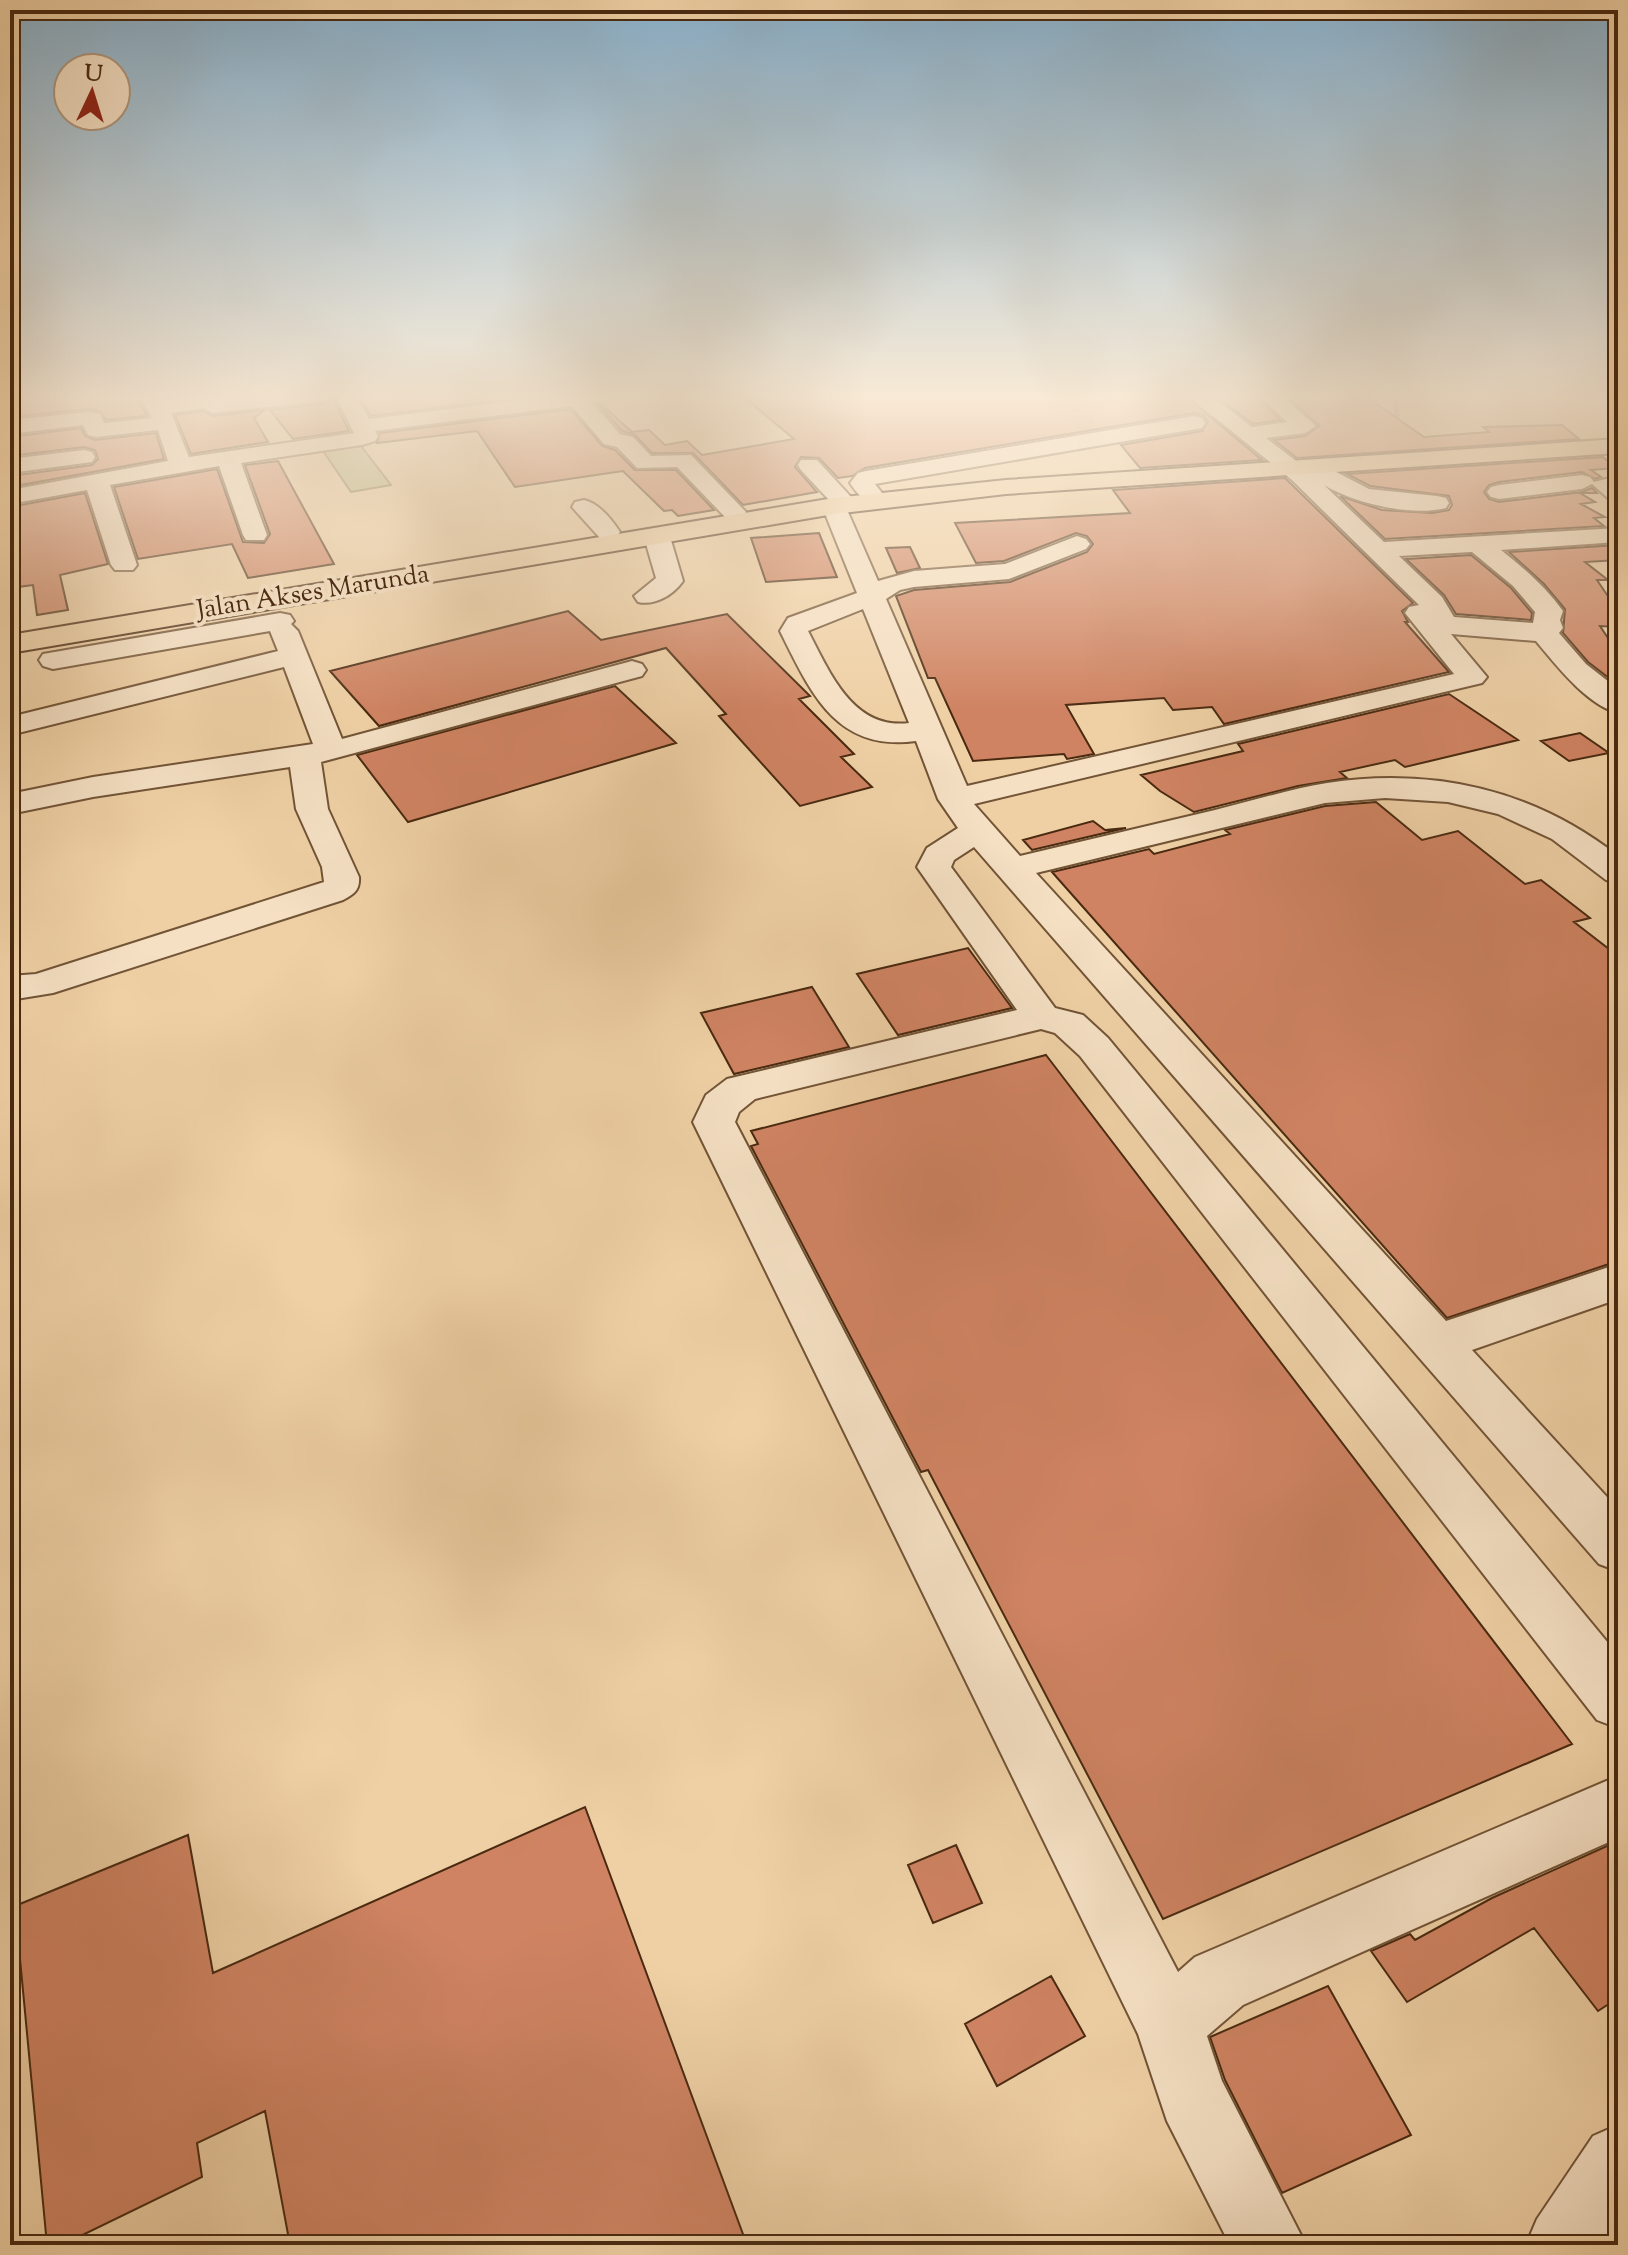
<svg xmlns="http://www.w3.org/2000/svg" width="1628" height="2255" font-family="'Sorts Mill Goudy',serif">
<rect width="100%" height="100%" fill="#efd0a5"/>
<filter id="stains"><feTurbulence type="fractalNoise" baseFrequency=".0025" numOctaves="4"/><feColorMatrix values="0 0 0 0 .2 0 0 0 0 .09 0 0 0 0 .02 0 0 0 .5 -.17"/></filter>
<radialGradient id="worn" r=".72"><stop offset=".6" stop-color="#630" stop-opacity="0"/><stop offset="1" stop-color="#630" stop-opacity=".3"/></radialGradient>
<path fill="#babb85" stroke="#82724b" stroke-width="2" d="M 358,442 L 391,485 L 351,492 L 321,448 Z"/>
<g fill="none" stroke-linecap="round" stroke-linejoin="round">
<path stroke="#7b7d70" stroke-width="5" d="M 1394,395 C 1401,430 1391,451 1424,474
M 1475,493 L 1523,503
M 1571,521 L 1603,549 L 1618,570"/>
</g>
<path fill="#cf8362" stroke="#492a11" stroke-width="2" d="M 10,395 L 136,395 L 147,416 L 106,420 L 100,411 L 88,409 L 10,417 L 14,416 Z
M 358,395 L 542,395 L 371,416 Z
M 782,395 L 1184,395 L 1262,460 L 1140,468 L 1121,445 L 1202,431 L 1208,421 L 1203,415 L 1194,413 L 865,468 L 852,476 L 838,478 L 819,458 L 801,457 L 795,467 L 817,492 L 743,505 L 693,453 L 652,453 L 635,435 L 622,431 L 599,405 L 602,405 L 632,432 L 649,430 L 665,445 L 687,441 L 702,455 L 794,439 L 747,400 Z
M 1214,395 L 1256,395 L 1280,420 L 1253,424 Z
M 1285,395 L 1364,395 L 1424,437 L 1489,432 L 1483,427 L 1562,425 L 1579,439 L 1297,458 L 1274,440 L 1305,436 L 1319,426 Z
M 333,398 L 349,431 L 293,439 L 270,410 L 323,404 Z
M 571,409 L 602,446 L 615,450 L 635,470 L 676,470 L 714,510 L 678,516 L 672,510 L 664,511 L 623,471 L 515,487 L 477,431 L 377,443 L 380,433 Z
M 265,410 L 254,418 L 268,442 L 191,454 L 175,415 L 203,411 L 213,416 Z
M 81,428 L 85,436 L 95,440 L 156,433 L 164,459 L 10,487 L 10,476 L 92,465 L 98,459 L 95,450 L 84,447 L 10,456 L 10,437 Z
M 1603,457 L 1616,468 L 1591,470 L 1601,477 L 1595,479 L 1582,472 L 1499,482 L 1489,485 L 1484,492 L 1489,499 L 1499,502 L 1582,492 L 1592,488 L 1597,493 L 1580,493 L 1595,502 L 1581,504 L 1605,517 L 1594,518 L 1604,526 L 1385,539 L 1340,496 L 1382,510 L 1432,513 L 1449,510 L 1452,505 L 1449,496 L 1370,486 L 1347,474 Z
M 278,461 L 334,564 L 248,578 L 232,544 L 138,559 L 114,487 L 217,469 L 243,542 L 264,543 L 270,534 L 245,465 Z
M 1285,478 L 1413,603 L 1402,611 L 1408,622 L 1405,622 L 1449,672 L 1224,724 L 1212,707 L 1173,710 L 1164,698 L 1066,705 L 1094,754 L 1067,759 L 1064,754 L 973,761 L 935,678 L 928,678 L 896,596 L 914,590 L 1010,582 L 1087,552 L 1093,544 L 1087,536 L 1076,533 L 1004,561 L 976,563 L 955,523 L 1130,513 L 1113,490 Z
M 85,493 L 108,564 L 60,575 L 68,610 L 37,615 L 33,585 L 10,588 L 10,507 Z
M 819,533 L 837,577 L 766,582 L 751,538 Z
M 1618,545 L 1618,560 L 1585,562 L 1608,580 L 1597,580 L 1618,611 L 1618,627 L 1600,626 L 1618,653 L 1618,685 L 1588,662 L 1563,633 L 1565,609 L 1544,584 L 1509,552 Z
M 910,547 L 920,568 L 897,573 L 886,548 Z
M 1471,555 L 1511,588 L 1532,613 L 1531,620 L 1456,614 L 1444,595 L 1406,559 Z
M 568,611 L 601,640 L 727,614 L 810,696 L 799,699 L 854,754 L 841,757 L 872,787 L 800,806 L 719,716 L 726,714 L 666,648 L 379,726 L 330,671 Z
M 615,686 L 676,743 L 408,822 L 357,755 Z
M 1449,694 L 1518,740 L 1405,767 L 1395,760 L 1340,772 L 1347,778 L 1298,786 L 1194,812 L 1160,791 L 1141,775 L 1243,751 L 1238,744 Z
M 1580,733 L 1609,753 L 1569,761 L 1541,741 Z
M 1376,802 L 1422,840 L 1458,831 L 1525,884 L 1541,880 L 1590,918 L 1574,922 L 1618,956 L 1618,1261 L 1447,1318 L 1052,872 L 1149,849 L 1154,854 L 1230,834 L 1225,830 L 1325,806 Z
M 1093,821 L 1105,830 L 1126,828 L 1032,850 L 1023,840 Z
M 968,948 L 1012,1008 L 898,1035 L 857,974 Z
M 812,987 L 849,1047 L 734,1074 L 701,1013 Z
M 1046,1055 L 1572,1744 L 1163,1919 L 928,1470 L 921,1472 L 751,1146 L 758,1144 L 751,1131 Z
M 585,1807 L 747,2245 L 290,2245 L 265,2111 L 197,2143 L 202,2177 L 62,2245 L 47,2245 L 15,1906 L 188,1835 L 213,1973 Z
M 1618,1841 L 1618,1998 L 1598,2011 L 1534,1928 L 1407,2002 L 1371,1951 L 1410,1934 L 1415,1940 L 1492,1898 Z
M 956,1845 L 982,1903 L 933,1923 L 908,1865 Z
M 1051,1976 L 1085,2036 L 997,2086 L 965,2024 Z
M 1328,1986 L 1411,2135 L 1282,2193 L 1225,2080 L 1210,2037 Z"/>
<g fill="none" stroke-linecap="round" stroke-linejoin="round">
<defs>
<path id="minor" d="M 139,395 L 159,395 L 163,401 L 211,395 L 221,400 L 268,395 L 333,395 L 323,401 L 213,413 L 203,408 L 171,413 L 189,457 L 354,433 L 335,395 L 355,395 L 369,419 L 563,395 L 620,395 L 617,399 L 593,403 L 620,434 L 633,437 L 651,456 L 691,455 L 746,512 L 743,517 L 725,517 L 677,467 L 637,468 L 617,447 L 604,444 L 572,406 L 375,431 L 378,436 L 375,441 L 362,445 L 241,463 L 267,535 L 264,540 L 246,540 L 243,535 L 219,466 L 110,485 L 137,565 L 133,570 L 115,570 L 111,565 L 87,490 L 10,504 L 10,490 L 168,461 L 158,430 L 96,437 L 88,435 L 83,425 L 10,434 L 10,420 L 88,412 L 100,414 L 104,423 L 152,418 Z
M 1187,395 L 1210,395 L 1252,427 L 1287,422 L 1259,395 L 1281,395 L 1316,426 L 1305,433 L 1266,438 L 1308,470 L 1319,463 L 1369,489 L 1437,496 L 1446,498 L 1449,503 L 1446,508 C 1411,517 1354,503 1324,485 L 1384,542 L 1618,528 L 1618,542 L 1501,550 C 1524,568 1546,587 1563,611 L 1560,620 L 1563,628 L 1559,633 L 1586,664 L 1618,689 L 1618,713 C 1587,705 1556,665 1536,641 L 1451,634 L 1487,677 L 1482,683 L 974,804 L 1020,856 C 1085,841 1150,825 1215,810 C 1252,801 1290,789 1327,783 C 1434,767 1534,790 1618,856 L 1618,883 L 1606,880 L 1552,839 L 1498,814 L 1448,802 L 1385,798 L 1325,803 L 1036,873 L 1446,1321 L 1618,1264 L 1618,1299 L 1472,1350 L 1618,1509 L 1618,1571 L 1599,1564 L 974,847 L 954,860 L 951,867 L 1055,1008 L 1083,1015 L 1108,1038 L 1618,1655 L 1618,1728 L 1597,1720 L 1080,1056 L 1055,1033 L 1041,1029 L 755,1099 L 739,1112 L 735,1122 L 1178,1972 L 1195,1957 L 1618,1776 L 1618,1838 L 1243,2005 L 1207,2036 L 1222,2081 L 1306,2245 L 1230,2245 L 1167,2121 L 1138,2034 L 693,1122 L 706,1095 L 727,1079 L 1017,1010 L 917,867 L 927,848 L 958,828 L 938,799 L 916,741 C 836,752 811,693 780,631 L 788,618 L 857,593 L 822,506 L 829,500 L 801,470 L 798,465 L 801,460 L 817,460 L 851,497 L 844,503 L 878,581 L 914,571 L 1005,564 L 1077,536 L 1086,539 L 1090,544 L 1086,549 L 1009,579 L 914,587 L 900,590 L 886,599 L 967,786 L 1454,674 L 1405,613 L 1409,607 L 1419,605 L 1292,480 ZM 1472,552 L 1513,586 L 1535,612 L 1533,623 L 1454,617 L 1442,597 L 1399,556 ZM 863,609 L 909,723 C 853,730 830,673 808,631 Z
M 1194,416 L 1202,418 L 1205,423 L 1202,428 L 875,484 L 882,493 L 878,498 C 863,502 858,495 850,483 L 858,473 L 866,471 Z
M 84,450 L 92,452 L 95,457 L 92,462 L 10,473 L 10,459 Z
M 1582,475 L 1590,477 L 1594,482 L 1618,476 L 1618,502 L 1610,500 L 1592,484 L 1582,489 L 1499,499 L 1491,497 L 1487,492 L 1491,487 L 1499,485 Z
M 584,500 C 599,503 612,520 620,532 L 617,537 L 599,537 L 572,507 L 575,502 Z
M 657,529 L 666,532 L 670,537 L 683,581 C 673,595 655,606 638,602 L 634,596 L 656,578 L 644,537 L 648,532 Z
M 280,613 L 290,615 L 294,621 L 291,624 L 298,631 L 342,739 L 632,661 L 642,664 L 646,670 L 642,676 L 321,762 L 328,809 L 359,877 C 360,890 354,894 343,900 L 53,993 L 10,1000 L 10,976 L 36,974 L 324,882 L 322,867 L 296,809 L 290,767 L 93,797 L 10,814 L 10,794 L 93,777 L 313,744 L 284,667 L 10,735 L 10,717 L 278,651 L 270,631 L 53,669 L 43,666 L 39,660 L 43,654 Z
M 1618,2125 L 1618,2226 L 1606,2245 L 1526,2245 L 1537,2219 L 1593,2136 Z"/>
<path id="major" d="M 1618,439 L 1618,453 L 1006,494 L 834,514 L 10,653 L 10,635 L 834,498 L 1006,480 Z"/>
</defs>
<use href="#minor" stroke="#725436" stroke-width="4"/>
<use href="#major" stroke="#492a11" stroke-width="4"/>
<use href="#minor" fill="#f5e0c4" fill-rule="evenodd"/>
<use href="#major" fill="#efd0a5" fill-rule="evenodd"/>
</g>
<linearGradient id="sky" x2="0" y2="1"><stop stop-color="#89b4d2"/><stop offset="0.56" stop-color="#f8ead6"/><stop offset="1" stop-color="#f8ead6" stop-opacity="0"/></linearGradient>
<rect width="1628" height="710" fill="url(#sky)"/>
<g text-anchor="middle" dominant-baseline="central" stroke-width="8" stroke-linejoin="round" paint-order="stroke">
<g font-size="26" fill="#492a11" stroke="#f5e0c4">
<text transform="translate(313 593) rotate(-9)">Jalan Akses Marunda</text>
</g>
</g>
<rect width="1628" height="2255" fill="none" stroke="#efd0a5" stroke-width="40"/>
<rect x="12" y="12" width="1604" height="2231" fill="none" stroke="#492a11" stroke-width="4"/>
<rect x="20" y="20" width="1588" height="2215" fill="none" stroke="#492a11" stroke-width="2"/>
<g transform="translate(92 92) rotate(4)"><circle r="38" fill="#f5e0c4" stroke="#b0977c" stroke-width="2"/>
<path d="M0-6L14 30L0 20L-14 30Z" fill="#8f2418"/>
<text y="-12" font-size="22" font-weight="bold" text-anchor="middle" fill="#492a11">U</text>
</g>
<rect width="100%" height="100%" filter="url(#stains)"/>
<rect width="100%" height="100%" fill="url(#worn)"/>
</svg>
